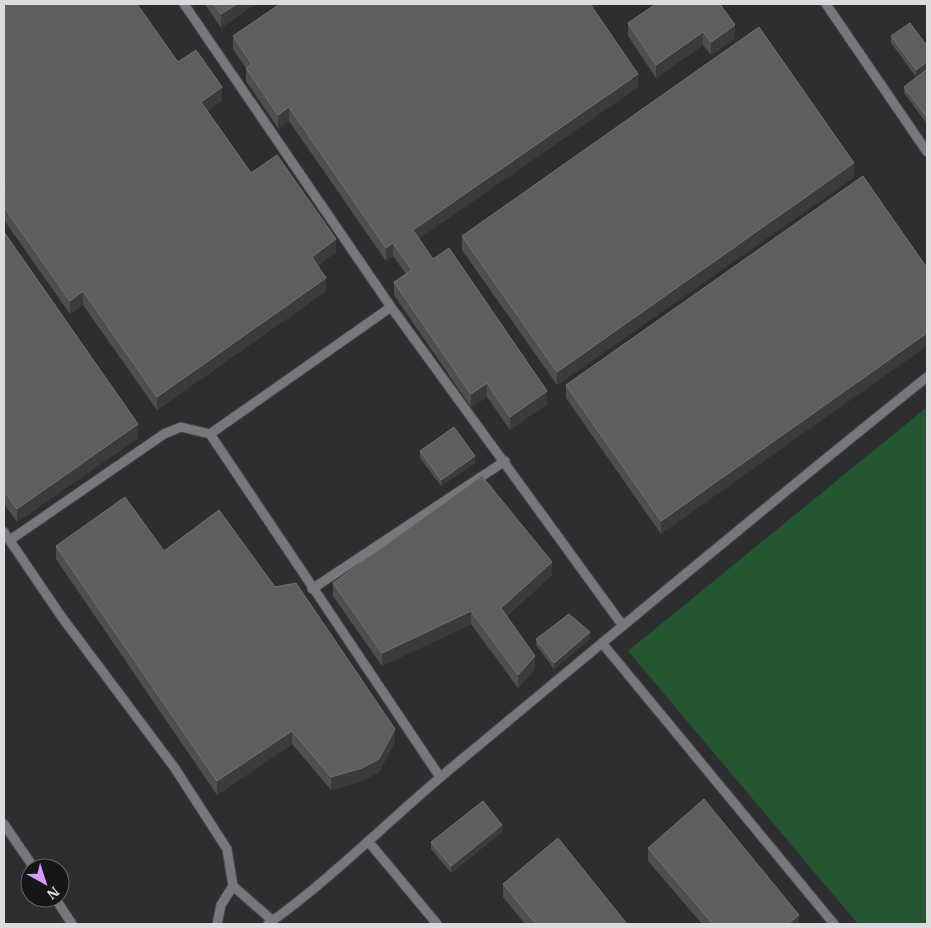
<svg xmlns="http://www.w3.org/2000/svg" width="931" height="928" font-family="'IBM Plex Serif',serif">
<rect width="100%" height="100%" fill="#2c2e30"/>
<path fill="#245632" d="M 927,407 L 927,924 L 858,924 L 628,651 Z"/>
<g fill="none" stroke-linecap="round" stroke-linejoin="round">
<defs>
<path id="service" d="M 184,4 L 391,307 L 623,626
M 826,4 L 927,152
M 210,434 L 440,777
M 4,532 L 61,616 L 174,767 L 227,849 L 233,886 L 221,905 L 217,924
M 10,540 L 164,434 L 181,427 L 210,434 L 391,307
M 312,589 L 505,461
M 602,643 L 834,924
M 4,824 L 34,868
M 368,841 L 437,924
M 233,886 L 273,921
M 55,898 L 72,924
M 268,924 C 334,877 392,817 455,765 C 612,635 768,504 927,377"/>
</defs>
<use href="#service" stroke="#48494b" stroke-width="11"/>
<use href="#service" stroke="#76787b" stroke-width="9"/>
</g>
<path fill="#514e4e" d="M 4,4 L 222,101 L 207,111 L 251,173 L 336,252 L 318,265 L 326,291 L 157,410 L 83,305 L 70,314 L 4,220 Z
M 205,4 L 255,4 L 221,28 Z
M 280,4 L 599,4 L 593,8 L 638,87 L 419,238 L 433,259 L 547,404 L 510,430 L 487,397 L 471,407 L 394,295 L 394,282 L 406,274 L 393,256 L 386,261 L 289,121 L 278,128 L 246,81 L 246,68 L 233,49 L 233,36 Z
M 656,4 L 735,38 L 711,55 L 703,45 L 656,78 L 628,36 L 628,23 Z
M 891,36 L 927,46 L 916,77 L 891,43 Z
M 927,69 L 927,124 L 904,93 L 904,87 Z
M 854,177 L 557,385 L 462,250 L 462,236 Z
M 4,232 L 138,438 L 17,522 L 4,504 Z
M 927,268 L 661,534 L 566,398 L 566,385 Z
M 420,451 L 475,463 L 441,486 L 420,458 Z
M 56,546 L 164,551 L 275,587 L 395,742 L 379,772 L 362,781 L 331,790 L 292,744 L 217,795 L 56,559 Z
M 552,575 L 507,616 L 535,669 L 518,688 L 471,624 L 382,666 L 333,596 L 333,583 Z
M 536,639 L 590,639 L 554,669 L 536,645 Z
M 502,832 L 451,873 L 431,849 L 431,842 Z
M 648,848 L 799,924 L 702,924 L 648,861 Z
M 503,884 L 627,924 L 525,924 L 503,897 Z"/>
<path fill="#3c3b3b" d="M 237,4 L 255,4 L 221,28 L 221,14 Z
M 587,4 L 599,4 L 587,12 Z
M 735,25 L 735,38 L 711,55 L 711,42 Z
M 703,32 L 703,45 L 656,78 L 656,65 Z
M 927,62 L 927,68 L 916,77 L 916,70 Z
M 638,74 L 638,87 L 413,243 L 413,230 Z
M 222,87 L 222,101 L 201,115 L 201,102 Z
M 289,107 L 289,121 L 278,128 L 278,115 Z
M 854,163 L 854,177 L 557,385 L 557,372 Z
M 336,239 L 336,252 L 312,270 L 312,257 Z
M 393,243 L 393,256 L 386,261 L 386,248 Z
M 326,278 L 326,291 L 157,410 L 157,397 Z
M 83,291 L 83,305 L 70,314 L 70,301 Z
M 927,333 L 927,346 L 661,534 L 661,521 Z
M 487,383 L 487,397 L 471,407 L 471,394 Z
M 547,391 L 547,404 L 510,430 L 510,417 Z
M 138,424 L 138,438 L 17,522 L 17,509 Z
M 475,456 L 475,463 L 441,486 L 441,480 Z
M 552,562 L 552,575 L 501,621 L 501,608 Z
M 471,611 L 471,624 L 382,666 L 382,653 Z
M 590,632 L 590,639 L 554,669 L 554,663 Z
M 535,656 L 535,669 L 518,688 L 518,675 Z
M 395,729 L 395,742 L 379,772 L 362,781 L 331,790 L 331,777 Z
M 292,731 L 292,744 L 217,795 L 217,781 Z
M 502,825 L 502,832 L 451,873 L 451,866 Z
M 799,915 L 799,924 L 788,924 Z"/>
<path fill="#605d5d" stroke="#737171" d="M 4,4 L 137,4 L 178,62 L 196,50 L 222,87 L 201,102 L 251,173 L 277,155 L 336,239 L 312,257 L 326,278 L 157,397 L 83,291 L 70,301 L 4,207 L 4,186 L 7,183 L 4,179 Z
M 214,4 L 237,4 L 221,14 Z
M 280,4 L 590,4 L 638,74 L 413,230 L 433,259 L 449,248 L 547,391 L 510,417 L 487,383 L 471,394 L 394,282 L 412,270 L 393,243 L 386,248 L 289,107 L 278,115 L 246,68 L 252,64 L 233,36 Z
M 656,4 L 720,4 L 735,25 L 711,42 L 703,32 L 656,65 L 628,23 Z
M 910,23 L 927,46 L 927,62 L 916,70 L 891,36 Z
M 759,27 L 854,163 L 557,372 L 462,236 Z
M 927,69 L 927,117 L 904,87 Z
M 863,176 L 927,268 L 927,333 L 661,521 L 566,385 Z
M 4,232 L 138,424 L 17,509 L 4,491 Z
M 454,427 L 475,456 L 441,480 L 420,451 Z
M 482,476 L 552,562 L 501,608 L 535,656 L 518,675 L 471,611 L 382,653 L 333,583 Z
M 125,497 L 164,551 L 219,510 L 275,587 L 296,583 L 395,729 L 379,759 L 362,768 L 331,777 L 292,731 L 217,781 L 56,546 Z
M 569,614 L 590,632 L 554,663 L 536,639 Z
M 704,799 L 799,915 L 788,924 L 713,924 L 648,848 Z
M 483,801 L 502,825 L 451,866 L 431,842 Z
M 558,838 L 627,924 L 536,924 L 503,884 Z"/>
<rect width="931" height="928" fill="none" stroke="#dbdcdd" stroke-width="10"/>
<g transform="translate(45 883) rotate(141)"><circle r="24" fill="#151617" stroke="#646566"/>
<path d="M0-4L9 19L0 12L-9 19Z" fill="#d59bfa"/>
<text y="-8" font-size="14" font-weight="bold" text-anchor="middle" fill="#dbdcdd">N</text>
</g>
</svg>
